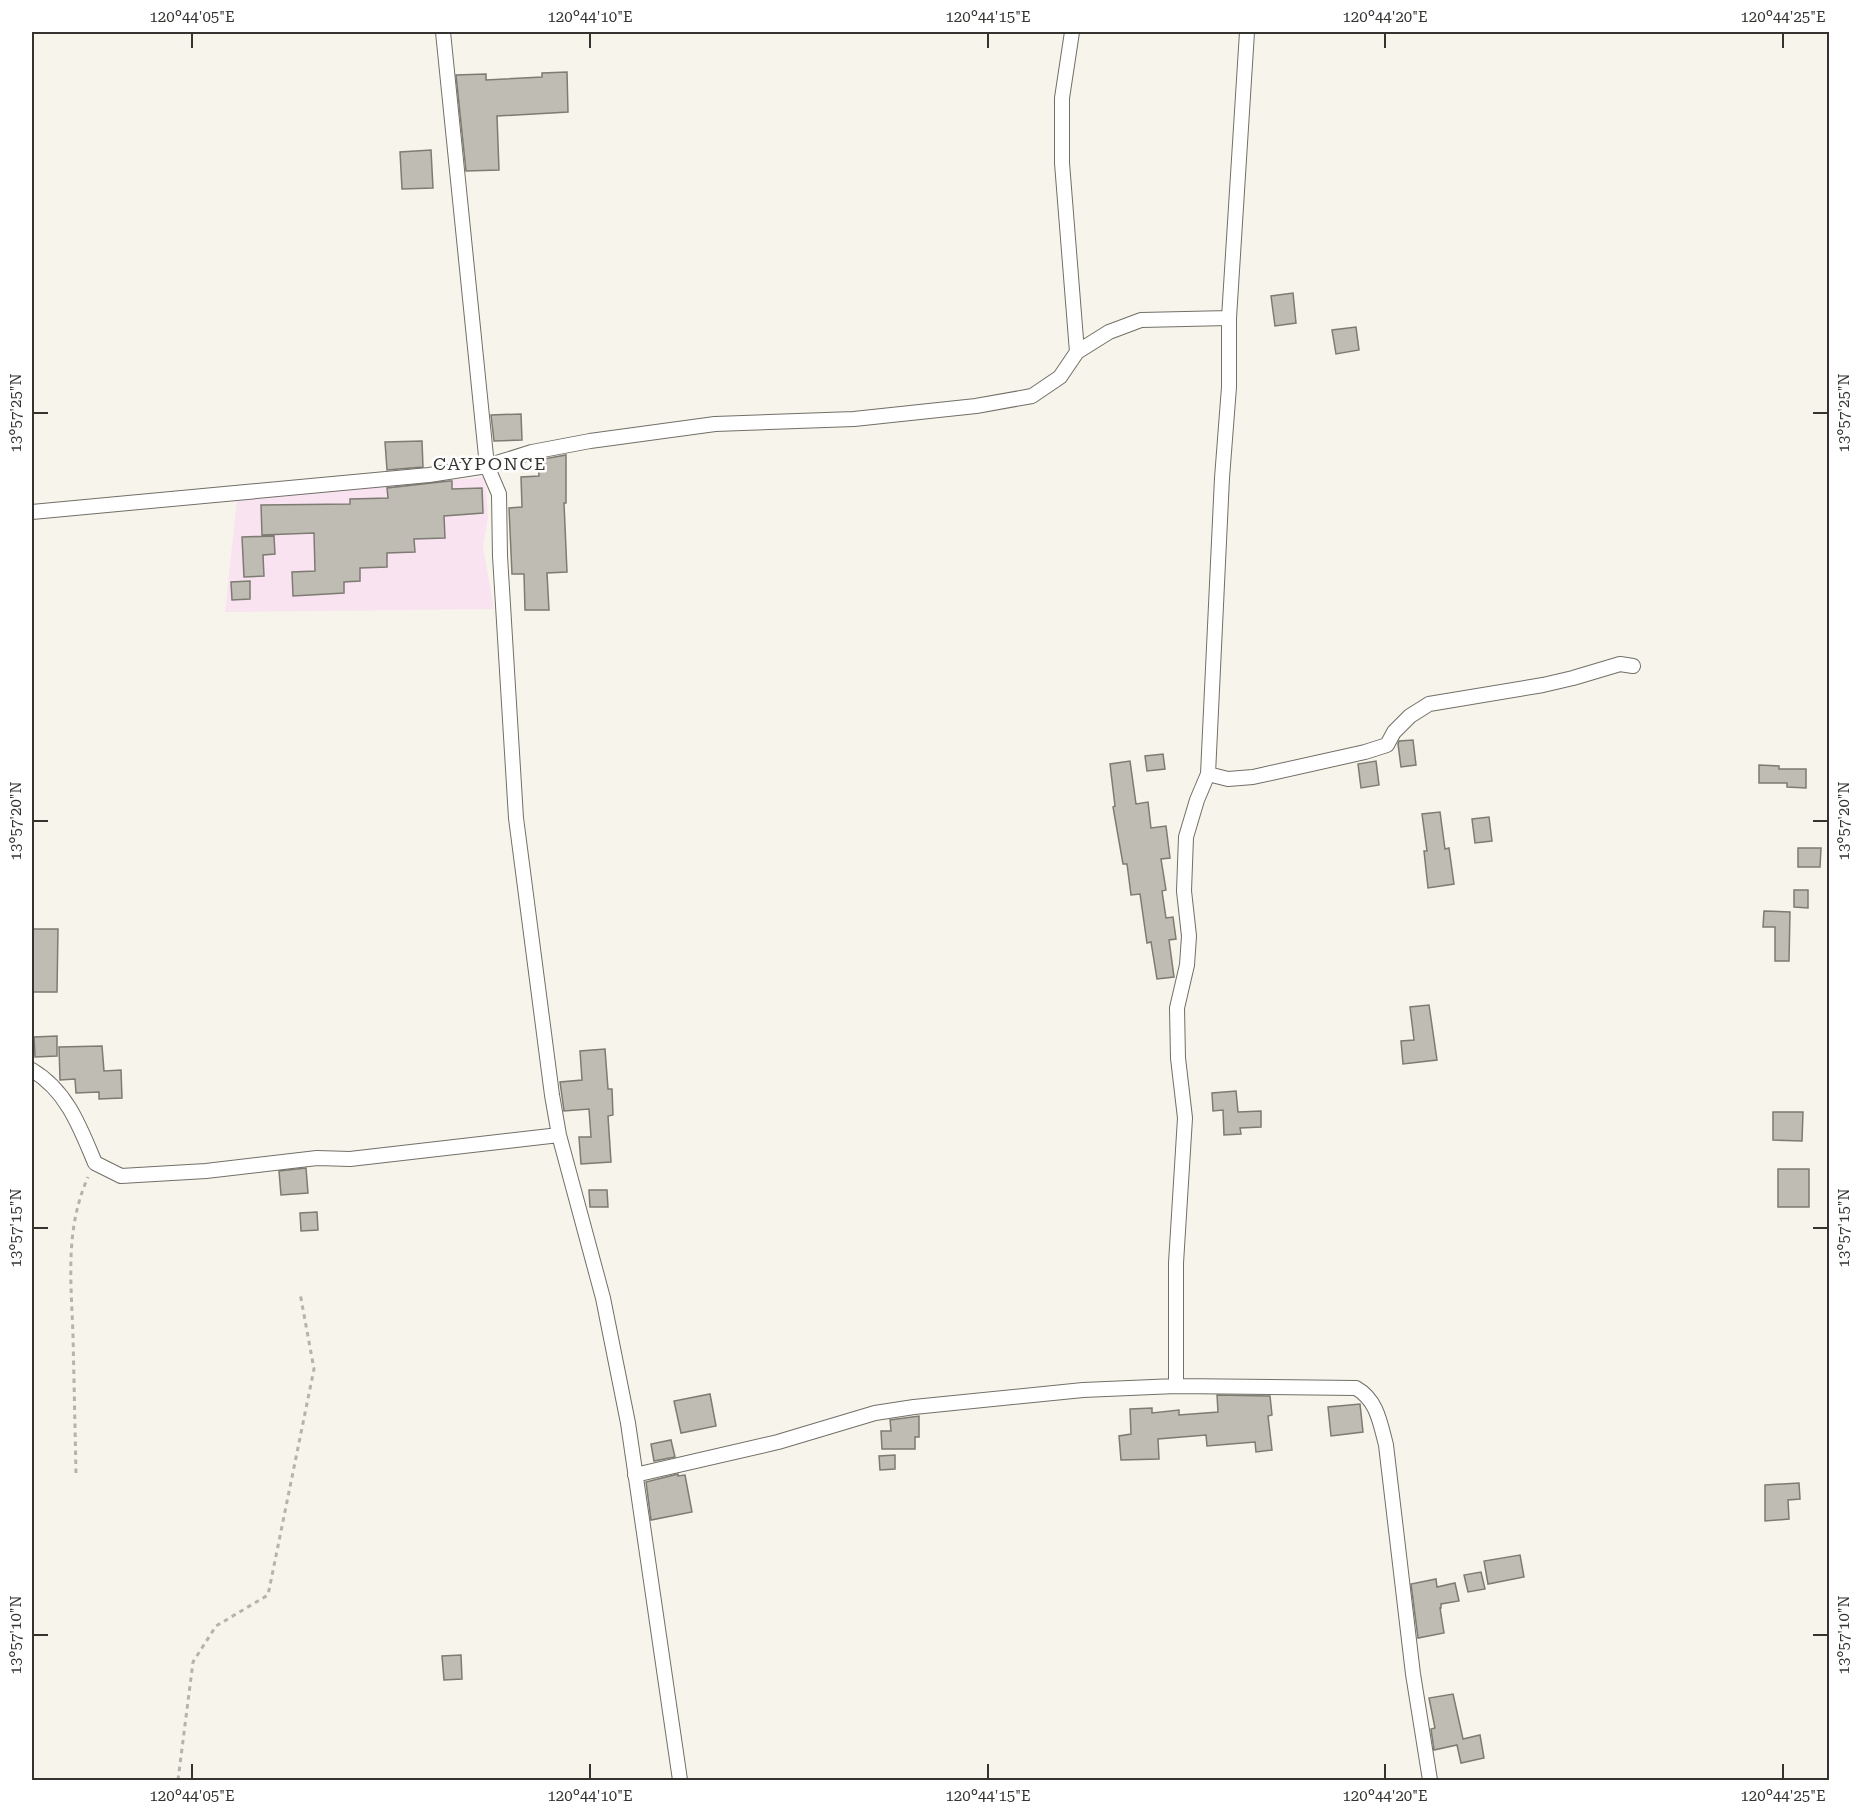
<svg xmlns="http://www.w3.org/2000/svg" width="1861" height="1812" font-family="'Roboto Serif',serif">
<rect width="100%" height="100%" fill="#f7f4eb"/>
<path fill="#f9e3f1" d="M 485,477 L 488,517 L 483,547 L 494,609 L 225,612 L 237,500 Z"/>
<path fill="#bebcb3" stroke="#7d7b72" stroke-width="1.5" d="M 567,72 L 568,112 L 497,116 L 499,170 L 466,171 L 456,75 L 486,74 L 486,80 L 542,77 L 542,73 Z
M 431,150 L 433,188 L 402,189 L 400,152 Z
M 1293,293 L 1296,323 L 1275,326 L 1271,296 Z
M 1356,327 L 1359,350 L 1336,354 L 1332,330 Z
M 521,414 L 522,440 L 494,441 L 491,415 Z
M 422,441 L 423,467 L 387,470 L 385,442 Z
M 566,455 L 566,503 L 564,503 L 567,572 L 547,573 L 549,610 L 525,610 L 524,574 L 512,574 L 509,508 L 522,507 L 521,477 L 539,476 L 538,460 Z
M 449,481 L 452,481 L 452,489 L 482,488 L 483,513 L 444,516 L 445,538 L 414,539 L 415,552 L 387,553 L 387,567 L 360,568 L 360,581 L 344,582 L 344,593 L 293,596 L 292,572 L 315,571 L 314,533 L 262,535 L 261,505 L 350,504 L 350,499 L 388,498 L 387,488 Z
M 274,536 L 275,554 L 263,555 L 264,576 L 244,577 L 242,537 Z
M 250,581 L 250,599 L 232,600 L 231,582 Z
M 1413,740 L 1416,765 L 1401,767 L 1398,744 L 1399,741 Z
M 1163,754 L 1165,769 L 1147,771 L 1145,756 Z
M 1130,761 L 1136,804 L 1148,802 L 1151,828 L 1166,826 L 1170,858 L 1161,859 L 1166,890 L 1162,891 L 1166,918 L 1173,917 L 1176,939 L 1169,940 L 1174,977 L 1157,979 L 1151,942 L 1147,943 L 1140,894 L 1131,895 L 1127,864 L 1123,864 L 1113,807 L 1115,806 L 1110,764 Z
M 1376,761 L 1379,785 L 1361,788 L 1358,764 Z
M 1759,765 L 1779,766 L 1779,769 L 1806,769 L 1806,788 L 1787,787 L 1787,783 L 1759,783 Z
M 1440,812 L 1445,849 L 1449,848 L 1454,884 L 1428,888 L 1424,851 L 1427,851 L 1422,814 Z
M 1489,817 L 1492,841 L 1475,843 L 1472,819 Z
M 1798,848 L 1821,848 L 1820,867 L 1798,867 Z
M 1794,890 L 1808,890 L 1808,908 L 1794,907 Z
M 1764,911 L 1790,912 L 1789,961 L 1775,961 L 1775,927 L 1763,927 Z
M 32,929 L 58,929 L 57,992 L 32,992 Z
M 1429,1005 L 1437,1060 L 1403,1064 L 1401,1041 L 1414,1040 L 1410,1007 Z
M 57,1036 L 57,1056 L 35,1057 L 34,1037 Z
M 102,1046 L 104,1071 L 121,1070 L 122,1098 L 99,1099 L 99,1092 L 76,1093 L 75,1079 L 60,1080 L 59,1047 Z
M 605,1049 L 608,1089 L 612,1089 L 613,1115 L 608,1116 L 611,1162 L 581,1164 L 579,1137 L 591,1137 L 589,1109 L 564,1111 L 560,1082 L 582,1080 L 580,1051 Z
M 1236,1091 L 1238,1112 L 1261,1111 L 1261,1127 L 1240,1128 L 1241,1134 L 1224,1135 L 1223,1110 L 1213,1111 L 1212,1093 Z
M 1773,1112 L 1803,1112 L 1802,1141 L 1773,1140 Z
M 306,1168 L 308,1193 L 281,1195 L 279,1171 Z
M 1778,1169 L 1809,1169 L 1809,1207 L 1778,1207 Z
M 589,1190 L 607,1190 L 608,1207 L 590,1207 Z
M 317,1212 L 318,1230 L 301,1231 L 300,1213 Z
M 710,1394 L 716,1426 L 681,1433 L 674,1401 Z
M 1217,1395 L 1270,1396 L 1272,1415 L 1268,1416 L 1272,1450 L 1256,1452 L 1255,1442 L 1207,1446 L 1206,1435 L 1158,1439 L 1159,1459 L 1121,1460 L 1119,1436 L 1131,1434 L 1130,1409 L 1152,1408 L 1152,1413 L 1179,1410 L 1179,1415 L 1218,1412 Z
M 1360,1404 L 1363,1432 L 1331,1436 L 1328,1407 Z
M 919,1416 L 919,1437 L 915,1437 L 915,1449 L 882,1449 L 881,1431 L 891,1431 L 890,1420 Z
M 671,1440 L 675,1457 L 654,1461 L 651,1444 Z
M 895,1455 L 895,1469 L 880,1470 L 879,1456 Z
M 678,1474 L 678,1476 L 685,1475 L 692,1512 L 651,1520 L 646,1482 Z
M 1799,1483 L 1800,1499 L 1788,1500 L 1789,1519 L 1765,1521 L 1765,1485 Z
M 1520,1555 L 1524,1577 L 1488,1584 L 1484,1561 Z
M 1481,1572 L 1485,1589 L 1468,1592 L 1464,1575 Z
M 1436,1579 L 1437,1587 L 1455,1583 L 1459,1601 L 1441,1604 L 1441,1608 L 1440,1608 L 1444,1633 L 1418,1638 L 1411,1584 Z
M 461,1655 L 462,1679 L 444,1680 L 442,1656 Z
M 1453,1694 L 1463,1739 L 1480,1735 L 1484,1758 L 1461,1763 L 1457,1745 L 1434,1750 L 1431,1729 L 1435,1728 L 1429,1698 Z"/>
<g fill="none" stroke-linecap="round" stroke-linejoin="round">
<defs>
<path id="street" d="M 443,32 L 487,466 L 499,494 L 500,556 L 516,818 L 552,1095 L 559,1135 L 603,1298 L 628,1423 L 680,1780
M 1072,32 L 1062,98 L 1062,163 L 1077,352
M 32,512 L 429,475 L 487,466 L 532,452 L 590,441 L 715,424 L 854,419 L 976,406 L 1032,396 L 1060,377 L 1077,352 L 1109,332 L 1141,320 L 1229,318
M 1208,774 L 1228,779 L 1253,777 L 1365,752 L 1387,745 L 1394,732 L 1410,716 L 1429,704 L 1543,685 L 1573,678 L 1620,664 L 1633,666
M 32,1070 C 67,1091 80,1127 95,1163 L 121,1176 L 206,1171 L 317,1158 L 350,1159 L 559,1135
M 1176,1386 L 1176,1263 L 1185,1118 L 1178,1058 L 1177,1008 L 1187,965 L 1189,936 L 1184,891 L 1186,837 L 1197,800 L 1208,774 L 1222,478 L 1229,387 L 1229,318 L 1247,32
M 635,1475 L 778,1442 L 875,1413 L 914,1407 L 1083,1390 L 1176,1386 L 1356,1388 C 1377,1400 1380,1422 1386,1445 L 1413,1674 L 1430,1780"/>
</defs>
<use href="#street" stroke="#716f67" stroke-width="16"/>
<path stroke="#b6b3ac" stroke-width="3" stroke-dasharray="4.5 4.5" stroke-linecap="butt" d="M 76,1473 C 75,1427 74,1381 73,1335 C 71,1280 65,1229 88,1177
M 178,1780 L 193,1662 L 216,1626 L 268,1595 L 314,1369 L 300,1293"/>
<use href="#street" stroke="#fff" stroke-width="14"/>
</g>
<path fill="none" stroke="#343330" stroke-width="2" d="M 192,33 L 192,48M 590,33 L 590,48M 988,33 L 988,48M 1385,33 L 1385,48M 1783,33 L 1783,48M 33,413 L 48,413M 1813,413 L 1828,413M 33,821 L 48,821M 1813,821 L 1828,821M 33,1228 L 48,1228M 1813,1228 L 1828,1228M 33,1635 L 48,1635M 1813,1635 L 1828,1635M 192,1764 L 192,1779M 590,1764 L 590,1779M 988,1764 L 988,1779M 1385,1764 L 1385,1779M 1783,1764 L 1783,1779"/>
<g text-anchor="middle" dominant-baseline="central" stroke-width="5" stroke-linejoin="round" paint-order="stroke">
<g font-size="18" letter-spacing="1.5" fill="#343330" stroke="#fff">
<text x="490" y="463">CAYPONCE</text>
</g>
</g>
<rect width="1861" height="1812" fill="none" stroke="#ffffff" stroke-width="66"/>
<rect x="33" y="33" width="1795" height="1746" fill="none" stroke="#343330" stroke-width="2"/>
<g font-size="15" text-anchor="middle" fill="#343330">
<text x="192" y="22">120°44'05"E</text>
<text x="590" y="22">120°44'10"E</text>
<text x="988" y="22">120°44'15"E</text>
<text x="1385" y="22">120°44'20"E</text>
<text x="1783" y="22">120°44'25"E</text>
<text transform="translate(16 413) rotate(-90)" y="5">13°57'25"N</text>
<text transform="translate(1844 413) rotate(-90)" y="5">13°57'25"N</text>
<text transform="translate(16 821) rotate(-90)" y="5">13°57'20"N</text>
<text transform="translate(1844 821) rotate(-90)" y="5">13°57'20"N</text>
<text transform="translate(16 1228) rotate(-90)" y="5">13°57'15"N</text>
<text transform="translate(1844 1228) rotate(-90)" y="5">13°57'15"N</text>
<text transform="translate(16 1635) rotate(-90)" y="5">13°57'10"N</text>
<text transform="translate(1844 1635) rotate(-90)" y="5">13°57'10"N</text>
<text x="192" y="1801">120°44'05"E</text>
<text x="590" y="1801">120°44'10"E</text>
<text x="988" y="1801">120°44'15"E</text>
<text x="1385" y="1801">120°44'20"E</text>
<text x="1783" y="1801">120°44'25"E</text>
</g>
</svg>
